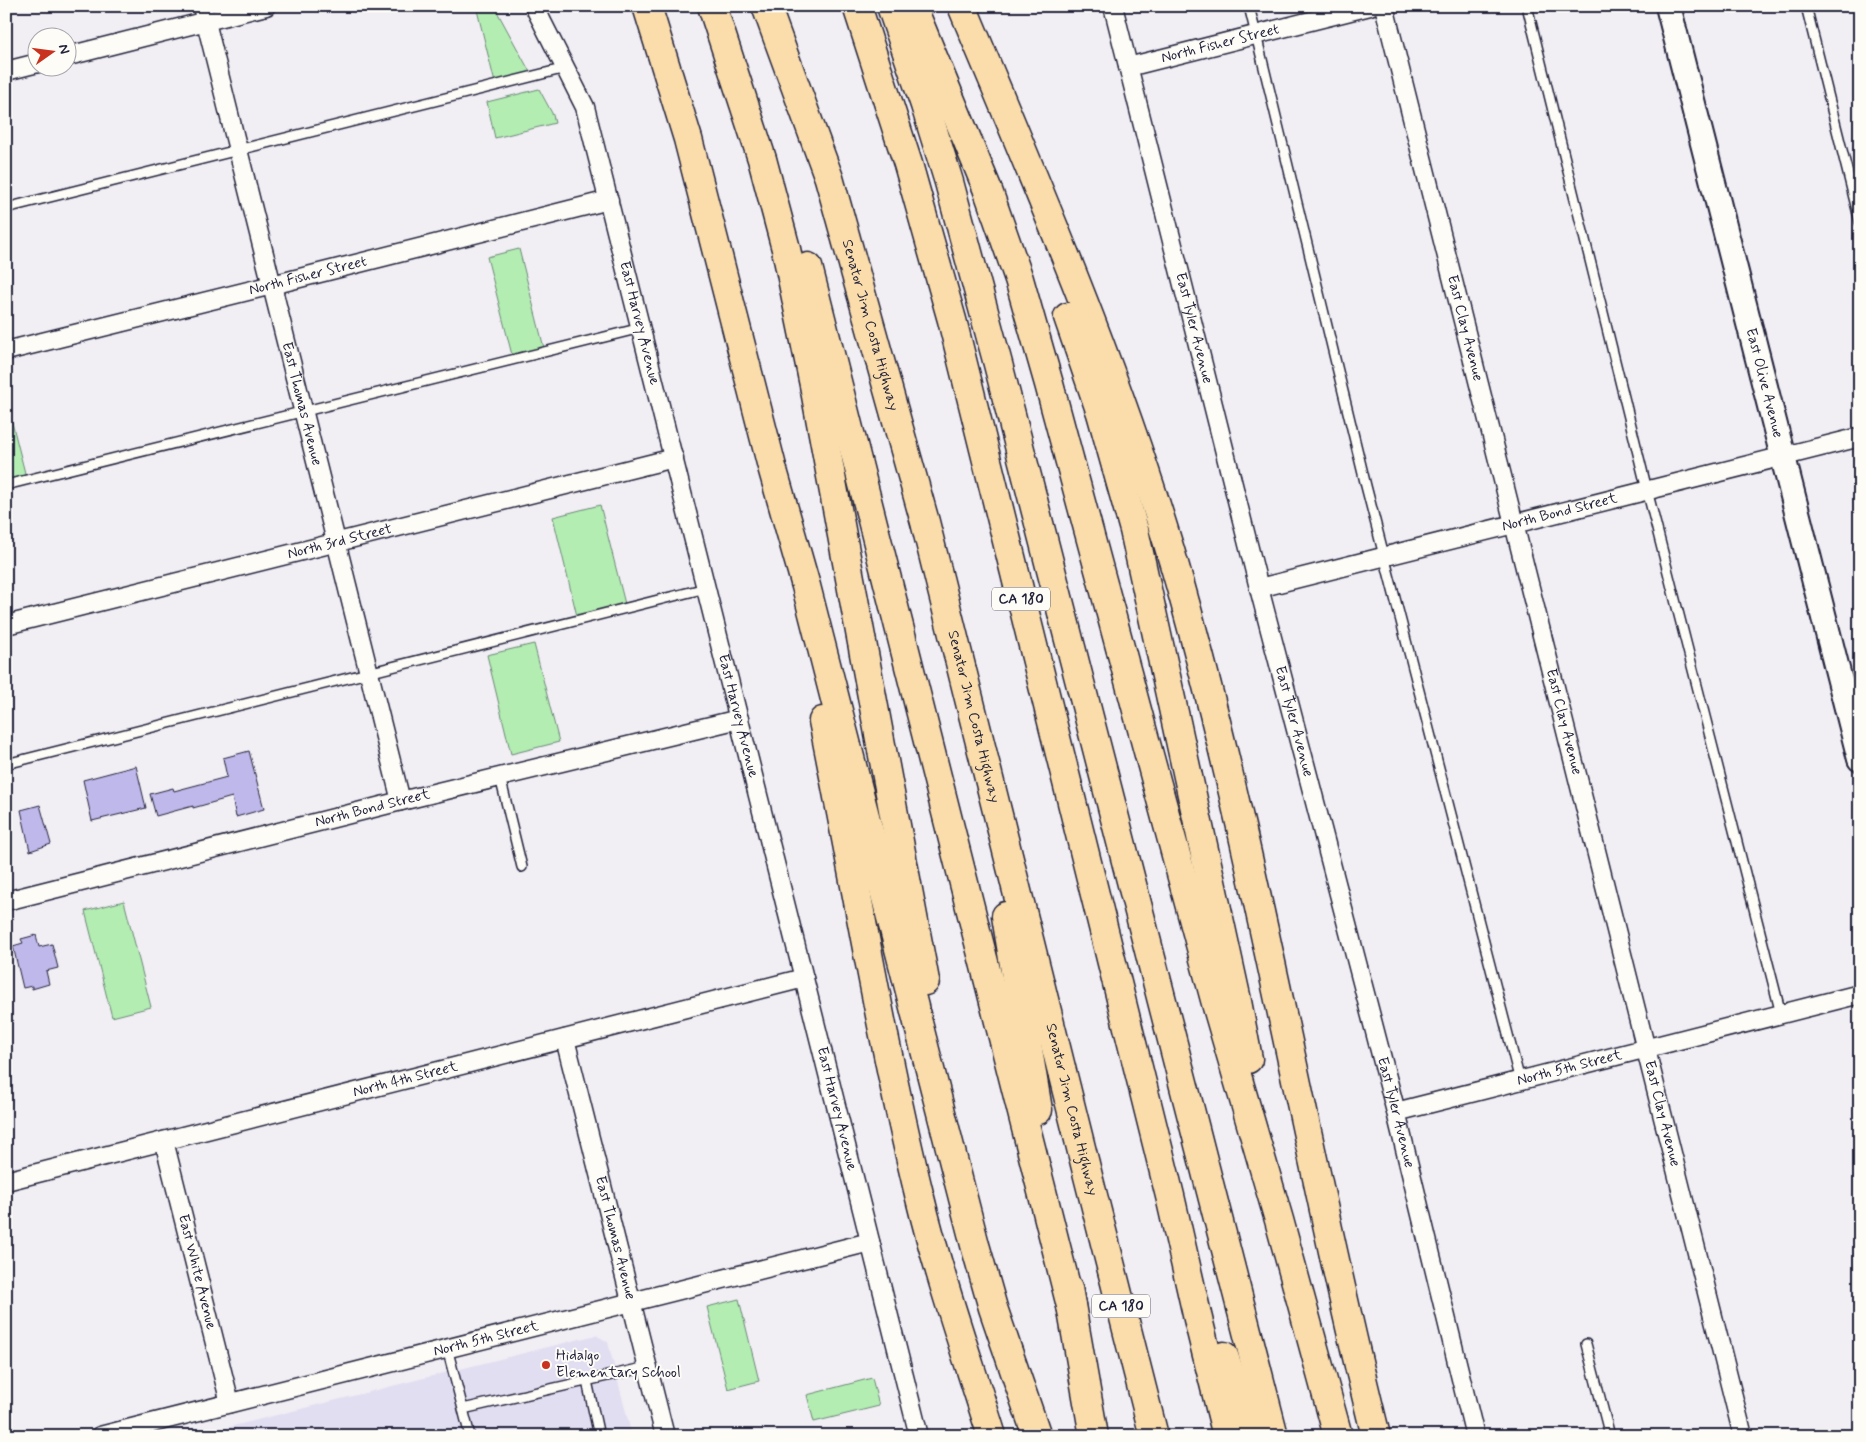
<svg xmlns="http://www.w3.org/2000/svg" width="1866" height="1442" font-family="Mynerve,sans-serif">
<rect width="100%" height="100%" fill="#f1eef4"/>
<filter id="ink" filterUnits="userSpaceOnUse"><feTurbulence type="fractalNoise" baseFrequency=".02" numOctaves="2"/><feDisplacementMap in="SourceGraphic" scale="10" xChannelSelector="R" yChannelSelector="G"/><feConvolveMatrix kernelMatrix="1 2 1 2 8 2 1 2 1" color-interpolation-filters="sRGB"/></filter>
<g filter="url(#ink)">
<path fill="#e2def1" d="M 596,1335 L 608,1342 L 632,1436 L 193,1436 Z"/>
<path fill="#b3edb2" stroke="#6a8876" d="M 476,6 L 494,6 L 531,74 L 495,83 Z
M 539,89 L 553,115 L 555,123 L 495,138 L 487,102 Z
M 519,249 L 544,348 L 512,355 L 487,257 Z
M 6,399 L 26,477 L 6,482 Z
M 600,505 L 625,604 L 577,616 L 553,517 Z
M 534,644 L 559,742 L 511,754 L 487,655 Z
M 124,901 L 151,1007 L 112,1017 L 85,911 Z
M 739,1299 L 759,1381 L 728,1389 L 707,1307 Z
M 872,1378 L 879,1406 L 814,1422 L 807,1395 Z"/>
<path fill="#bfb8ea" stroke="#22223b" d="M 249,751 L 264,809 L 236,817 L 232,797 L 193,808 L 193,806 L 156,816 L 150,794 L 173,788 L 174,791 L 227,777 L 223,758 Z
M 136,766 L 146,808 L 92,821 L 83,780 Z
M 40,805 L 51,844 L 30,851 L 21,810 Z
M 36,935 L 39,947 L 52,944 L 58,968 L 46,971 L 49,984 L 32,989 L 32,986 L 23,988 L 13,946 L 23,943 L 21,939 Z"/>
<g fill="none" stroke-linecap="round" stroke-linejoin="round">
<defs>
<path id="lane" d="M 1249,6 L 1366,486 L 1520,1081
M 1527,6 L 1647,490 L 1781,1014
M 1806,6 L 1860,222
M 6,208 L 566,68
M 6,485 L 641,328
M 6,764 L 706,588
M 500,777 L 522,867
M 1586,1344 L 1610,1436
M 447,1348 L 463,1409 L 647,1367
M 587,1381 L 599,1436
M 463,1409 L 470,1436"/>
<g id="street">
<path id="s1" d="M 202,6 L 401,801"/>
<path id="s2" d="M 534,6 L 585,107 L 919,1436"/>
<path id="s3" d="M 1113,6 L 1259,588 L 1396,1112 L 1475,1436"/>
<path id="s4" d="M 1384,6 L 1743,1436"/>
<path d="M 68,56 L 266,6"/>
<path id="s5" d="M 1128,67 L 1370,6"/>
<path d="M 6,71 L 38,63"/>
<path id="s6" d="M 6,351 L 272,285 L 609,200"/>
<path id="s7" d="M 1259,588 L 1860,437"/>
<path id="s8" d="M 6,625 L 674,458"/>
<path id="s9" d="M 6,901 L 401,801 L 739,719"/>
<path id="s10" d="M 565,1039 L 665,1436"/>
<path id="s11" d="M 1396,1112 L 1860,994"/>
<path id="s12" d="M 164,1141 L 230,1403"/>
<path id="s13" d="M 6,1181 L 804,978"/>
<path id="s14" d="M 100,1436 L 870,1242"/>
</g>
<g id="secondary">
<path id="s15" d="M 1668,6 L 1860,759"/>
</g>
<g id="highway">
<path d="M 647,6 L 688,139 L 772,467 L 806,586 L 975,1245 L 993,1308 L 1037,1436"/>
<path d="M 712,6 L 762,159 L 786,249 L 814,385 L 925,981"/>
<path id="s16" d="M 766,6 L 829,178 L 925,522 L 1088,1176 L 1154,1436"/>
<path d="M 857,6 L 908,164 L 952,320 L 1170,1196 L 1198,1319 L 1227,1436"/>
<path d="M 891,6 L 925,105 L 949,182 L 998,364 L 1274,1436"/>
<path d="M 912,6 L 987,188 L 1019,279 L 1049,384 L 1217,1007 L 1279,1220 L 1338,1436"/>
<path d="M 962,6 C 1042,197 1125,389 1181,588 C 1259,868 1306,1154 1376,1436"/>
<path d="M 808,267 L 1071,1306"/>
<path d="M 1068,317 L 1101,413 L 1134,530 L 1236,996 L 1248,1059"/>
<path d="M 823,721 C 855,878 881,1038 919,1194 C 939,1276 967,1356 992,1436"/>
<path d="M 1006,916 L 1038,1110"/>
<path d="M 1068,1288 L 1094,1436"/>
<path d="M 1224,1356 L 1251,1436"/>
</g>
</defs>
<use href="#lane" stroke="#22223b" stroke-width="12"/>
<use href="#street" stroke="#22223b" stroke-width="21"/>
<use href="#secondary" stroke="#22223b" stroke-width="28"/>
<use href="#highway" stroke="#22223b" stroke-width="31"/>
<use href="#lane" stroke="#fdfcf7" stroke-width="9"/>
<use href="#street" stroke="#fdfcf7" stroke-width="18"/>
<use href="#secondary" stroke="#fdfcf7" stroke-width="24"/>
<use href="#highway" stroke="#faddab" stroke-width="28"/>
</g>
</g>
<circle fill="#c8321e" stroke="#fdfcf7" stroke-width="2" cx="546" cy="1365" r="5"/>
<g text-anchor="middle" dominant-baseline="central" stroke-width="4" stroke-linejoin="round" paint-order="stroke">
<g fill="#fdfcf7" stroke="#646373" stroke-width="1">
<rect x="992" y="587.5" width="58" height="23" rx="4"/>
<rect x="1092" y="1294.5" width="58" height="23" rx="4"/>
</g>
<g font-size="14" font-weight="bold" fill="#22223b">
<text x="1021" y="599">CA 180</text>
<text x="1121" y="1306">CA 180</text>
</g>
<g font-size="15" fill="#22223b" stroke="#fdfcf7">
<text stroke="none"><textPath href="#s5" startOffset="95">North Fisher Street</textPath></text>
<text stroke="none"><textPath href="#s6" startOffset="311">North Fisher Street</textPath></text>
<text stroke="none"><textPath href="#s2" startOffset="336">East Harvey Avenue</textPath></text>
<text stroke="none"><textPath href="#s16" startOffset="336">Senator Jim Costa Highway</textPath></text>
<text stroke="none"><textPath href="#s4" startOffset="332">East Clay Avenue</textPath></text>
<text stroke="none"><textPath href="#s3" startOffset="332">East Tyler Avenue</textPath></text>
<text stroke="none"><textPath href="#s15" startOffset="389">East Olive Avenue</textPath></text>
<text stroke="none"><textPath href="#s1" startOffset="410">East Thomas Avenue</textPath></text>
<text stroke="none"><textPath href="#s7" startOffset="310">North Bond Street</textPath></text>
<text stroke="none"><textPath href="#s8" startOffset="344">North 3rd Street</textPath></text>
<text stroke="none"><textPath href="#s2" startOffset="741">East Harvey Avenue</textPath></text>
<text stroke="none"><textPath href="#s16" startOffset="741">Senator Jim Costa Highway</textPath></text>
<text stroke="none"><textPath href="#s3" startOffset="738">East Tyler Avenue</textPath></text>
<text stroke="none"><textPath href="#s4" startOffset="738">East Clay Avenue</textPath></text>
<text stroke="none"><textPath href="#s9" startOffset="378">North Bond Street</textPath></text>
<text stroke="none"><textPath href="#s11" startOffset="179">North 5th Street</textPath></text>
<text stroke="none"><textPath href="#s13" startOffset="412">North 4th Street</textPath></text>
<text stroke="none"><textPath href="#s2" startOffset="1146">East Harvey Avenue</textPath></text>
<text stroke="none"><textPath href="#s16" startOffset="1146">Senator Jim Costa Highway</textPath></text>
<text stroke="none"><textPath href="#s3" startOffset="1142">East Tyler Avenue</textPath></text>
<text stroke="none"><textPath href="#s4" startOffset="1142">East Clay Avenue</textPath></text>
<text stroke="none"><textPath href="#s10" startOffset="205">East Thomas Avenue</textPath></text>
<text stroke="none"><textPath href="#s12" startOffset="135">East White Avenue</textPath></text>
<text stroke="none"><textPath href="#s14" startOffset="398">North 5th Street</textPath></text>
</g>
<g font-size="15" fill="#22223b" stroke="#fdfcf7" text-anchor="start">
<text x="556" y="1356">Hidalgo<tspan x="556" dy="17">Elementary School</tspan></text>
</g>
</g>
<rect width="1866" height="1442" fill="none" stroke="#fdfcf7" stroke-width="25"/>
<rect x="12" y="12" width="1841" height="1417" fill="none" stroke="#22223b" stroke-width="2" filter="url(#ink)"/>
<g transform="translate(52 52) rotate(76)"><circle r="24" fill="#fdfcf7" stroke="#a5a5ac"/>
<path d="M0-4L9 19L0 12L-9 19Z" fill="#c8321e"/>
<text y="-8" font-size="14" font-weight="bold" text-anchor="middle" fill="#22223b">N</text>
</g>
</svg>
